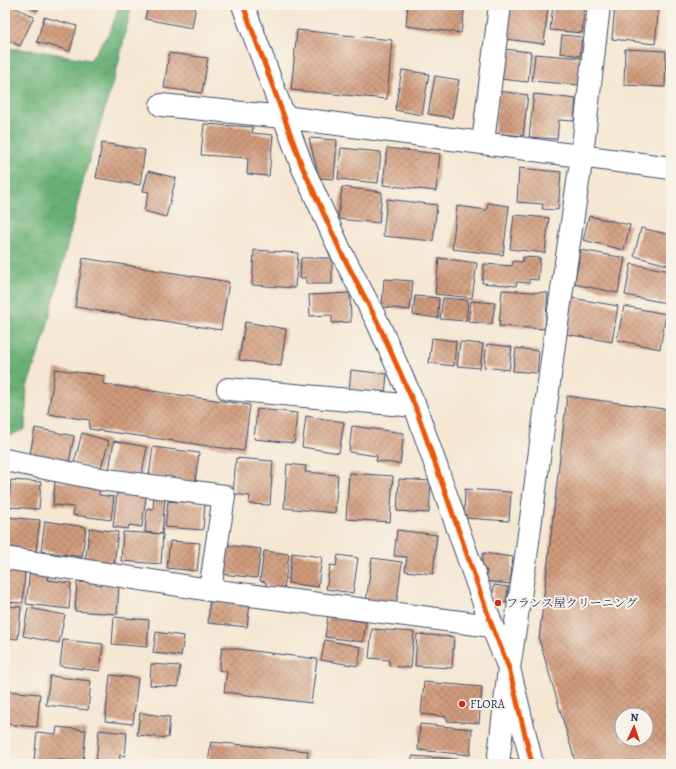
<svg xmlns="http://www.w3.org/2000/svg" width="676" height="769" font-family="Alegreya,'Noto Serif JP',serif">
<defs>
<pattern id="forest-crowns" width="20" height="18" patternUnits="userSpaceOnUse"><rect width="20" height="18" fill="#69b075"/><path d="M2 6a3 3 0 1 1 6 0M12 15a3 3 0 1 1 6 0" fill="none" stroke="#569063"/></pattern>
<pattern id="building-cross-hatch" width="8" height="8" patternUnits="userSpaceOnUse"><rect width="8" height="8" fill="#d19b7b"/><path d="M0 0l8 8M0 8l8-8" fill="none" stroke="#a97f68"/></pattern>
</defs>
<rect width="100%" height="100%" fill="#f7f3e8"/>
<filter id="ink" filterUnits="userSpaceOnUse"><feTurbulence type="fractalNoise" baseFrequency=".025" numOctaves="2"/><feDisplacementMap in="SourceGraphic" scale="8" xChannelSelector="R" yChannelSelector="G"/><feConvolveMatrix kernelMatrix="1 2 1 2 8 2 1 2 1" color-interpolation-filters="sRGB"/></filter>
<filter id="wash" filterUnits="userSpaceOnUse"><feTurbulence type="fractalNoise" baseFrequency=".012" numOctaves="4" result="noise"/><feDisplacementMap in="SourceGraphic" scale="16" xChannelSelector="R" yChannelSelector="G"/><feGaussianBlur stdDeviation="0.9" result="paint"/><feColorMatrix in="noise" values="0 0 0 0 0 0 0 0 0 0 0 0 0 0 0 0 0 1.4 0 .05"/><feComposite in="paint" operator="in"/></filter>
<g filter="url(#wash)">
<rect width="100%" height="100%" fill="#f5e7d2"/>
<path fill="url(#forest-crowns)" stroke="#42706a" d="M 119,5 L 132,5 L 118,65 L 83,181 L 45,335 L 27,387 L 25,429 L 5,438 L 5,48 L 40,51 L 90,60 L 111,30 Z"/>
<g id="blocks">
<path fill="url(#building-cross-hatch)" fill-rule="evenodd" d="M 10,5 L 34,17 L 20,46 L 5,39 L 5,15 Z
M 27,5 L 41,5 L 37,11 Z
M 148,5 L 196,5 L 192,28 L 145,19 Z
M 408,5 L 465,5 L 461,33 L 406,26 Z
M 508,5 L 548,5 L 544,44 L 505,39 Z
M 553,5 L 585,5 L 582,33 L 550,30 Z
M 615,5 L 659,5 L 655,44 L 612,39 Z
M 44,17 L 77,26 L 70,51 L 37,42 Z
M 297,30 L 392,40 L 387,99 L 291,90 Z
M 562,35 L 582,37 L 580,56 L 560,53 Z
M 504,49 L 531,52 L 528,82 L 500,79 Z
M 625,49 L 666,51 L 665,87 L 624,85 Z
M 169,53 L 208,58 L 202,93 L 164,88 Z
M 535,54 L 582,58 L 580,85 L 532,81 Z
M 402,70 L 429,74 L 422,115 L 395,110 Z
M 435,76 L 459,80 L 452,118 L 428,114 Z
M 499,91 L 528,95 L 523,136 L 494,133 Z
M 534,94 L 576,99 L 574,121 L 559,120 L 557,139 L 529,137 Z
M 204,124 L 253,127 L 252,133 L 273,135 L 269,176 L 247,174 L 248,158 L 201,155 Z
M 309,138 L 337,140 L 334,179 L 319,178 Z
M 102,143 L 145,150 L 140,185 L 96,178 Z
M 341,148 L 381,152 L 378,183 L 338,179 Z
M 387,148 L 440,154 L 436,191 L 383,185 Z
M 519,168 L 561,172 L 558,210 L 542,209 L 543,204 L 517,202 Z
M 148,171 L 176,178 L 166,217 L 144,211 L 149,192 L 143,191 Z
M 342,187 L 382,192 L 379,223 L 338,219 Z
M 387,199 L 437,205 L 433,241 L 383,236 Z
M 488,203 L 509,206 L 503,255 L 452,249 L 457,206 L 487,210 Z
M 514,215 L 549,218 L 545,253 L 510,249 Z
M 589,216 L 630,225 L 624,250 L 583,240 Z
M 641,228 L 671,235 L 671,266 L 634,256 Z
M 254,250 L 298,253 L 295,288 L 252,285 Z
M 581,250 L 625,258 L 618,293 L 574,284 Z
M 523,257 L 540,258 L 538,280 L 529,279 L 529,283 L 517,282 L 516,286 L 482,283 L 484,264 L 512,266 L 513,261 L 522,262 Z
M 83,258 L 229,282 L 221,330 L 75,307 Z
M 301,258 L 332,258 L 332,284 L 306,284 L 306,278 L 300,278 Z
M 439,258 L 477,263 L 472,298 L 435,294 Z
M 631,264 L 671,271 L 671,304 L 625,295 Z
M 384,279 L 413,281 L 410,310 L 382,307 Z
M 502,290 L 548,293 L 545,329 L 499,326 Z
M 350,293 L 351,322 L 332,323 L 332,315 L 310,316 L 309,295 Z
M 415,296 L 439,298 L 438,318 L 413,315 Z
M 566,297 L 618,306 L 612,342 L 560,333 Z
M 443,298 L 468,300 L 466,321 L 440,319 Z
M 471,301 L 495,303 L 492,324 L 468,322 Z
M 624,306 L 666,314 L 660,349 L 617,340 Z
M 245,322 L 286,329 L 281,366 L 239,360 Z
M 432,338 L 456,341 L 454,366 L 429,363 Z
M 460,342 L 483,344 L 480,368 L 457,366 Z
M 487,344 L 512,347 L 509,370 L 484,367 Z
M 516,348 L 539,351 L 537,373 L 513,371 Z
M 55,369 L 105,376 L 103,384 L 250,405 L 244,451 L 89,429 L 90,420 L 48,414 Z
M 351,370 L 387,374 L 385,394 L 349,390 Z
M 567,396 L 671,410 L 671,764 L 576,764 L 539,639 ZM 622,715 L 646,715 L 646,739 L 622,739 Z
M 257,409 L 297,413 L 294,443 L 254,439 Z
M 306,416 L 344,422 L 339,453 L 302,447 Z
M 352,426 L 404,433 L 400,464 L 376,461 L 377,456 L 349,452 Z
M 35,428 L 74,436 L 69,462 L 30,454 Z
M 82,433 L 109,441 L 100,471 L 74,463 Z
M 114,441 L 147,447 L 141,477 L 109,471 Z
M 153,447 L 199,453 L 195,482 L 149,476 Z
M 236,458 L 273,461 L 270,505 L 249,504 L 250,496 L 233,494 Z
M 287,464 L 306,466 L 305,472 L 338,475 L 335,513 L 284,508 Z
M 349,473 L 393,476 L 390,522 L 346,519 Z
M 399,479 L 431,481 L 429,513 L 397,511 Z
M 11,480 L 41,482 L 39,509 L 9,507 Z
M 55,481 L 100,486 L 99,495 L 114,497 L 111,520 L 73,515 L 74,507 L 53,505 Z
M 465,489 L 511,492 L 509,521 L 464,518 Z
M 117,493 L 146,496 L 142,527 L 129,525 L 128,529 L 113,527 Z
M 154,496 L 165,497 L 162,534 L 145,532 L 147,508 L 153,509 Z
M 168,501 L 205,504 L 203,530 L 165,527 Z
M 5,517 L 40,520 L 36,551 L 5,547 Z
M 45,521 L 86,527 L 82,557 L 41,551 Z
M 90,528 L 118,532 L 114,566 L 85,562 Z
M 397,530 L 437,535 L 433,574 L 405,571 L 407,557 L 394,556 Z
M 123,532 L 163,534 L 161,564 L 121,561 Z
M 170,541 L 200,543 L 197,571 L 167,568 Z
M 225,545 L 261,549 L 257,578 L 221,574 Z
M 264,551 L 289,554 L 284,589 L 266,586 L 266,582 L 260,581 Z
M 292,553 L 322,557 L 318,587 L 288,583 Z
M 483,553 L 513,557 L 510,584 L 485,581 L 487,570 L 481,570 Z
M 338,555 L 358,558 L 353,593 L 326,589 L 330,565 L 336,566 Z
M 372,558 L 402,562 L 396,607 L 366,603 Z
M 5,569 L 25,570 L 23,603 L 5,602 Z
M 30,570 L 48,571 L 47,580 L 71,583 L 69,609 L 26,604 Z
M 77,582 L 119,585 L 117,614 L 75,611 Z
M 494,585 L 508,587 L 506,603 L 492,601 Z
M 210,599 L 250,604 L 247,627 L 208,623 Z
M 5,606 L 21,607 L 18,639 L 5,638 Z
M 28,608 L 65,615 L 59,643 L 23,636 Z
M 328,616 L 366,622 L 363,642 L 325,637 Z
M 114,617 L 149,620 L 147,647 L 112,644 Z
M 372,629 L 414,632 L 411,668 L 389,666 L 389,660 L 369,658 Z
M 156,632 L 184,636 L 181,656 L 153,653 Z
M 417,634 L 454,637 L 452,668 L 415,666 Z
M 63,640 L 103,644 L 100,671 L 60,666 Z
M 325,640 L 361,647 L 358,666 L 321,660 Z
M 222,647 L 317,659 L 311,703 L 224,692 L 227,672 L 219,670 Z
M 151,664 L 180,666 L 178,687 L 150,685 Z
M 110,675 L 138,678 L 133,724 L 105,721 Z
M 50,676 L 91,681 L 88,710 L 46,705 Z
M 424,682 L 482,687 L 479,723 L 447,721 L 447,717 L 421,714 Z
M 5,691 L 40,694 L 37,727 L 5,724 Z
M 140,713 L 170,717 L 168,738 L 137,735 Z
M 420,724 L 472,729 L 470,755 L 418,750 Z
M 57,727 L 86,730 L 83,762 L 54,759 L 54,763 L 34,761 L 37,732 L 56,734 Z
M 99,730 L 127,733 L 125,756 L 120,755 L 119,764 L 96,763 Z
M 211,742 L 308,751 L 307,764 L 208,764 Z
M 412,756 L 468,760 L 468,764 L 412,764 Z
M 509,759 L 529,761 L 529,764 L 508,764 Z"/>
</g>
</g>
<g filter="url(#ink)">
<use href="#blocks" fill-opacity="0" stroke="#3c4b6f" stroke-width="1"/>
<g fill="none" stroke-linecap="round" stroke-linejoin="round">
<defs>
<path id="minor" d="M 243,5 L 302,166 L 341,252 L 377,321 L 415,406 L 492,626 L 509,668 L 532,764
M 161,105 L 284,117 L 671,168
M 483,142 L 500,5
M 228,389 L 415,406
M 5,461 L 5,460 L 100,479 L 224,496 L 210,590
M 5,558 L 210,590 L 492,626
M 498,764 L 509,668 L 526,557 L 555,337 L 582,155 L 599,5"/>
</defs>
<use href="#minor" stroke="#3c4b6f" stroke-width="24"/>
<use href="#minor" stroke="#fff" stroke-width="22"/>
<defs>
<path id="cycleway" d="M 243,5 L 302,166 L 341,252 L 377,321 L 415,406 L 492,626 L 509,668 L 532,764"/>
</defs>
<use href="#cycleway" stroke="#f7f3e8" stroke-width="8"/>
<use href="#cycleway" stroke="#e8590c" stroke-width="5"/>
</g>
</g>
<g fill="#c8321e" stroke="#f7f3e8" stroke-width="1.5">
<circle cx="498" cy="603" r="4"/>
<circle cx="462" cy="704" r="4"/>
</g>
<g text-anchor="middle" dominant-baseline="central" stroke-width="4" stroke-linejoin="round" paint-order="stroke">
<g font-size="12" fill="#1b2f5e" stroke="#f7f3e8" text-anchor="start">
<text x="506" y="603">フランス屋クリーニング</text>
<text x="470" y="704">FLORA</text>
</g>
</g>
<rect width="676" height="769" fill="none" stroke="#f7f3e8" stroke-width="20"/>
<g transform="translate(634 727) rotate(3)"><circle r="19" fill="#f7f3e8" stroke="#9fa5b1"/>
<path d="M0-3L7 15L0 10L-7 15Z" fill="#c8321e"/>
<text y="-6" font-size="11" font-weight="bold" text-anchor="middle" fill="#1b2f5e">N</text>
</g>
</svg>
